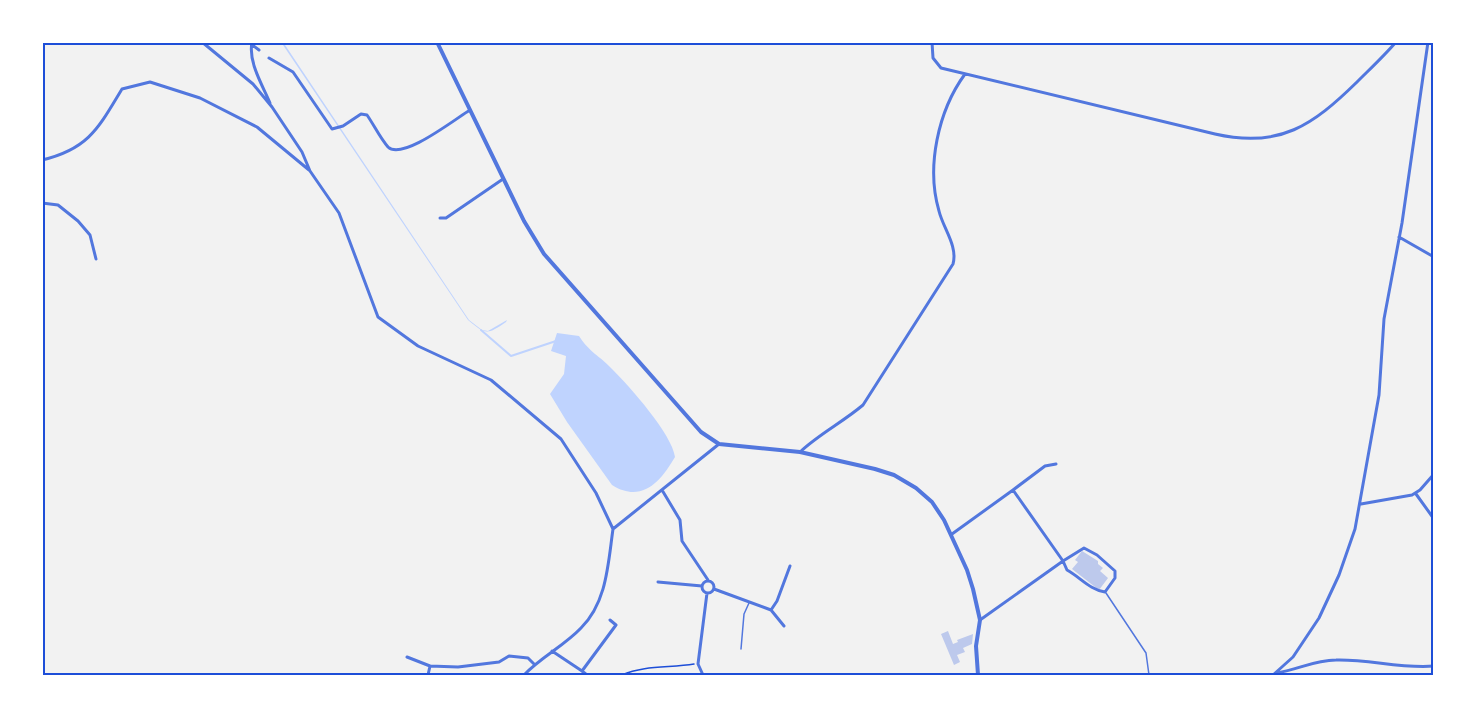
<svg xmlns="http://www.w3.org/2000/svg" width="1476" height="717" font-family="Manrope,sans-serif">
<rect width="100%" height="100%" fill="#f2f2f2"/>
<path fill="#bfd3fe" d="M 281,42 L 283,42 L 469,320 L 482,330 L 488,331 L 507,320 L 506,322 C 487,335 486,335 468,320 Z
M 557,333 L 579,336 C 590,353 599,355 612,369 C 630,387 672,434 675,457 C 661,481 642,504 612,485 L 567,422 L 550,394 L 564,374 L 566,356 L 551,351 Z"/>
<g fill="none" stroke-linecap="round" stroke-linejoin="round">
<path stroke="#bfd3fe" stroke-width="2" d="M 481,330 L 511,356 L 556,341"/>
</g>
<path fill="#bdc9ec" d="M 1082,551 L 1098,561 L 1098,564 L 1103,568 L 1100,571 L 1108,578 L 1099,590 L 1072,569 L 1078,562 L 1075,560 Z
M 948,631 L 953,644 L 958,642 L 957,640 L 973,634 L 972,644 L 963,648 L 965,652 L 957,655 L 960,662 L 954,665 L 941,634 Z"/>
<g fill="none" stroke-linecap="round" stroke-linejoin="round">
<path stroke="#1d4ed8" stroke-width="1.5" d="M 622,675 C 644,665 670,668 694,664"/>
<path stroke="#5277de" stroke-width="1.5" d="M 1106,593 L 1146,653 L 1149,675
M 741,649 L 744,614 L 749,603"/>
<path stroke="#5277de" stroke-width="3" d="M 202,42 L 253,84 L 272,107 L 302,152 L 310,171 L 339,213 L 378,317 L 418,346 L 491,380 L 561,439 L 596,493 L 613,529
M 252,42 C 248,62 262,84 270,103
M 932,42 L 933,58 L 941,68 L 1215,134 C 1280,149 1313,125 1357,82 C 1370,69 1384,56 1396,42
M 251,44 L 259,50
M 269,58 L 293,72 L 332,129 L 343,126 L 361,114 L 367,115 C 374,125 380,138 388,147 C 402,161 455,119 470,110
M 42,160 C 89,149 99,127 122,89 L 150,82 L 200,98 L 257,127 L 309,170
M 42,203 L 58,205 L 78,221 L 90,235 L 96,259
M 440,218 L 446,218 L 503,179
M 1399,237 L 1434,257
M 800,452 C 819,434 843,422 863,405 L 953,264 C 958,246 943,228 939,211 C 926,167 938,111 965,74
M 662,490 L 680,520 L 682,541 L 708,580
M 1416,494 L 1434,519
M 1361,504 L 1412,495 L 1420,490 L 1434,474
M 952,534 L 1013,490
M 1084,548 L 1097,555 L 1115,571 L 1115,578 L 1105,592 C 1090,590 1080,577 1067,570 L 1063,561 Z
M702 587a6 6 0 1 1 12 0a6 6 0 1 1-12 0Z
M 658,582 L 702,586
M 714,589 L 771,610 L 784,626
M 771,610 L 777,601 L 790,566
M 980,620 L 1063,561 L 1013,490 L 1045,466 L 1056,464
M 552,651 L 582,671 L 616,625 L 610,620
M 407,657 L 430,666
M 582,671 L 587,675
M 1276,673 C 1297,670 1314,660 1336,660 C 1369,659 1401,669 1434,666
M 428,675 L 430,666 L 458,667 L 499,662 L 509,656 L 528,658 L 534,664
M 524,675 C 541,657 564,646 581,628 C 607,602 608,564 613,529 L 719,444
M 703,675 L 698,664 L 707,593
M 1273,675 L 1293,657 L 1319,618 L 1339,575 L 1355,529 L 1379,395 L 1384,319 L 1402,223 L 1428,42"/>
<path stroke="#5277de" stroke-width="4" d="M 437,42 L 524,221 L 544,254 L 701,432 L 719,444 L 800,452 L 875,469 L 894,475 L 916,488 L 932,502 L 944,520 L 967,570 L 973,589 L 980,620 L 976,646 L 978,675"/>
</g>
<rect width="1476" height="717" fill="none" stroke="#ffffff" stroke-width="87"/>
<rect x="44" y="44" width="1388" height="630" fill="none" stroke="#1d4ed8" stroke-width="2"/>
</svg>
